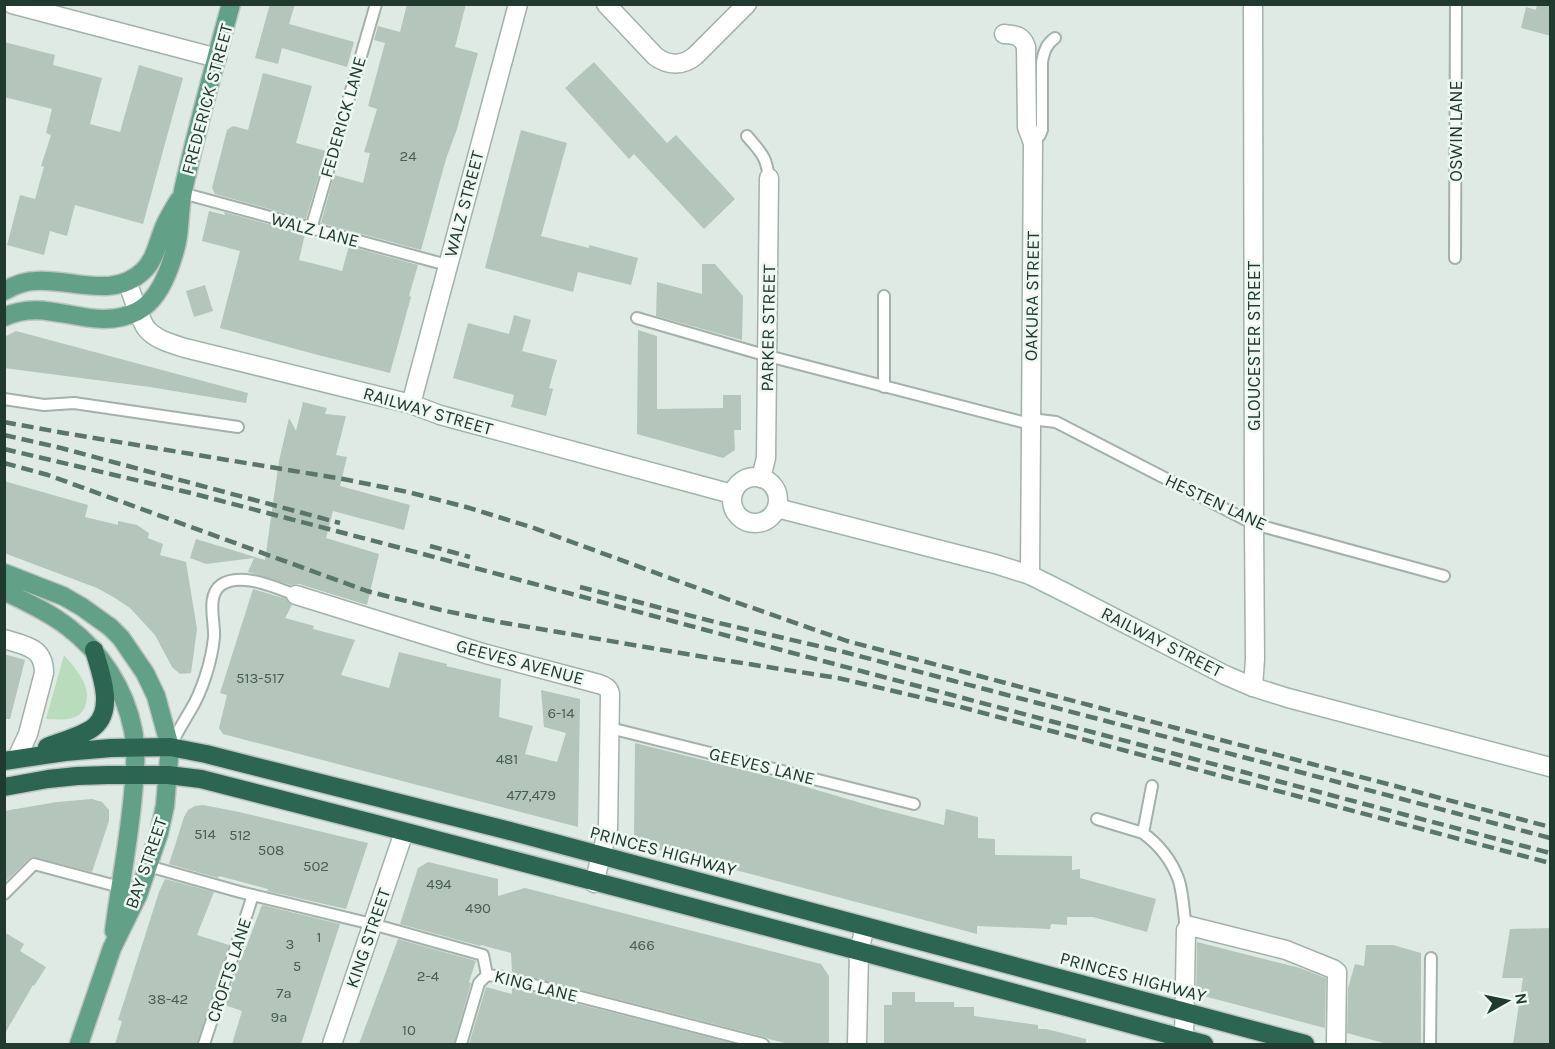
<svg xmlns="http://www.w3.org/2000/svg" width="1555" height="1049" font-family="Karla,sans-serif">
<rect width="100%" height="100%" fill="#dfeae4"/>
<path fill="#b8dcbc" d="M 64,655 C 76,669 93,687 85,707 C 83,711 80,715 75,717 C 66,721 56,719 46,719 Z"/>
<path fill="#b4c5bc" d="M 270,4 L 295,4 L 289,24 L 354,42 L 347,67 L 282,48 L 278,64 L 255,58 Z
M 407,4 L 466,4 L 455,47 L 478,53 L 457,129 L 446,159 L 421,250 L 321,223 L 334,175 L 363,183 L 370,153 L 364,152 L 377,109 L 368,106 L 385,43 L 374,40 L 378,26 L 400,32 Z
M 1537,4 L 1551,4 L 1551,36 L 1521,28 L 1526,7 L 1536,10 Z
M 4,42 L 55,55 L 53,65 L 102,78 L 90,124 L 120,132 L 139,65 L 183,78 L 143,224 L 75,205 L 67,236 L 50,231 L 44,255 L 7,245 L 20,195 L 35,199 L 44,167 L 41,166 L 51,135 L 46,133 L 52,109 L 4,97 Z
M 594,62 L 667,143 L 676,135 L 735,199 L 704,229 L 634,154 L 629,159 L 565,88 Z
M 263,73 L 312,86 L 296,143 L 326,151 L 306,219 L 215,194 L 212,188 L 227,130 L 233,126 L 248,130 Z
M 521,130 L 567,143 L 541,236 L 589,248 L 589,245 L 638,258 L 631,285 L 578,272 L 573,292 L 485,268 Z
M 209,211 L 225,215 L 224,212 L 305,234 L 299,260 L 327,267 L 342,271 L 349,246 L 418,265 L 409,296 L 411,297 L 390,373 L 314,354 L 220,328 L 240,251 L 202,241 Z
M 702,264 L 715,264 L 743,296 L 742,340 L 656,316 L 657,282 L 702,294 Z
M 205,285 L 213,311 L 194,317 L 186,291 Z
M 514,315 L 531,320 L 522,351 L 557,360 L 549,388 L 553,389 L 546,416 L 511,407 L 514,395 L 453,378 L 468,323 L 509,334 Z
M 638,330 L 657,336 L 657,409 L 723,408 L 723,395 L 741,395 L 741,430 L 734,430 L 735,450 L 723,458 L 637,434 Z
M 16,331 L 248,393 L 246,403 L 150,387 L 4,368 L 4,337 Z
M 303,402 L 327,408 L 325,414 L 346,416 L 336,455 L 347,457 L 340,486 L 410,505 L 404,530 L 333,511 L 326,538 L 379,554 L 367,605 L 299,584 L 291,585 L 248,572 L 254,558 L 206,564 L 190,558 L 196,539 L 265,560 L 279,461 L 289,418 L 296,431 Z
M 4,481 L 88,505 L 85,517 L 118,525 L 118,521 L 137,525 L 149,533 L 148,538 L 163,544 L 160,555 L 186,562 L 197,629 L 191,673 L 180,674 L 172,667 L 155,635 L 130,608 L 115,598 L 97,588 L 4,553 Z
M 253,589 L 286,599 L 292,605 L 285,618 L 314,626 L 313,629 L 355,640 L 341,675 L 389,688 L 399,652 L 447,664 L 446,666 L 501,679 L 499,717 L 533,726 L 525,754 L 557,762 L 566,733 L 544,727 L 541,690 L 580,699 L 578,827 L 223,734 L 219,728 L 227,695 L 220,693 Z
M 4,654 L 25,660 L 10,719 L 4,719 Z
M 635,743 L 776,778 L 878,808 L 944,825 L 946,809 L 978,817 L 978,838 L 995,839 L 995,855 L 1072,856 L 1072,870 L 1080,869 L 1080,878 L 1156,899 L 1147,932 L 1093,917 L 1067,917 L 1067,925 L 1051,924 L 1050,929 L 977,926 L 977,934 L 637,844 L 634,838 Z
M 92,799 L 102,802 L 109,810 L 109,821 L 92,872 L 33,857 L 29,859 L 4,883 L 4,811 L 57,802 Z
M 203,805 L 239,812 L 368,843 L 346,909 L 267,891 L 268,889 L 219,876 L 218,878 L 169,864 L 184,817 L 188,810 L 195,806 Z
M 428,862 L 498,879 L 498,896 L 525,888 L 821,964 L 829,976 L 829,1044 L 789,1044 L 769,1039 L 765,1037 L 512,972 L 511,953 L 481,945 L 480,946 L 400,924 L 418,868 Z
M 165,879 L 214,892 L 197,935 L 229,945 L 197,1044 L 115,1044 L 122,1021 L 118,1020 L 159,892 Z
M 262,905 L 340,924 L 301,1044 L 232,1044 L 242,1011 L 225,1005 L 243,949 L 245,950 Z
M 1551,928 L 1551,1044 L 1513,1044 L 1523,978 L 1502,978 L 1510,929 Z
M 4,932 L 24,944 L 20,951 L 46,967 L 34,986 L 33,985 L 4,1035 Z
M 398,939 L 476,961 L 469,982 L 471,983 L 454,1044 L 359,1044 Z
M 1197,942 L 1300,968 L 1326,978 L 1325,1028 L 1196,994 Z
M 1366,945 L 1393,945 L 1421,953 L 1421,1044 L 1387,1044 L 1347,1033 L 1348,988 L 1355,964 L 1364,966 Z
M 486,987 L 512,994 L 512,987 L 735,1044 L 469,1044 Z
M 892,992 L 915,992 L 915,1002 L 954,1002 L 954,1007 L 974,1007 L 974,1016 L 1038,1025 L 1038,1029 L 1046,1029 L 1086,1039 L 1086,1044 L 884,1044 L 884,1005 L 892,1005 Z"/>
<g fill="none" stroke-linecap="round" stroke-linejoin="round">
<defs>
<path id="lane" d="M 747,136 C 761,153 766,155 769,178
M 1033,143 L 1040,135 L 1042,130 L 1042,62 C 1044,52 1046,44 1055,38
M 182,193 L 447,265
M 311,229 L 376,4
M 1455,258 L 1456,4
M 637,318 L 768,356 L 1030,424
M 884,387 L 884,296
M 4,399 L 44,405 L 74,403 L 238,427
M 1031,419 L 1056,422 L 1254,524 L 1444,576
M 610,728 L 914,804
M 170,747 C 176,734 183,723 190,711 C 202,692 212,660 214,637 C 215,621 206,596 221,585 C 240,571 276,588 296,595
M 1152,786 L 1143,833 C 1158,844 1171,860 1178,878 C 1183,891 1184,916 1186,930
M 1097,819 L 1143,833
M 148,866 L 240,892 L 372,924 L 483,955 L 487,975 L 503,977 L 763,1044
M 4,894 L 34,864 L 120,887
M 204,1044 L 253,895
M 461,1044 L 479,983 L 487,975
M 1430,1044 L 1431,958"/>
<path id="street" d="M 12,4 L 217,58
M 606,4 L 655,56 C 668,66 683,66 695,56 L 747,4
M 1253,4 L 1254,524 L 1255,659 L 1253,687
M 1004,34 C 1015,35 1022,35 1026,47 L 1027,127 L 1033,143 L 1030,575
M 411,404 L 518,4
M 761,478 L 766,458 L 769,178
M 296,595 L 486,654 L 599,684 C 605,686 609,688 610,694 L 608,829 L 594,883
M 4,639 C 26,646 44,647 44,673 L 28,734 L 17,758
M 1184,1039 L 1186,930 L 1190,926 L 1286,950 L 1333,969 L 1337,972 L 1336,1044
M 332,1044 L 404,832
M 857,1044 L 859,951 L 865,927"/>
<path id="secondary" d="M 127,282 C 132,293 139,318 146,328 C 154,339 172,344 185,348 L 411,404 L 440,415 L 732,494
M732 500a23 23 0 1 1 46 0a23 23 0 1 1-46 0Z
M 777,508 L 995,564 L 1030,575 L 1066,593 L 1225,675 L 1253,687 L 1288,698 L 1550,767"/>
<path id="primary" d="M 4,291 C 13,286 25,281 35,281 C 70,278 113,300 143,271 C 156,259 158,240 165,225 C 169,216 174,208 179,200
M 4,317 C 49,295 92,335 138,311 C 156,301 165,281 171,263 C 174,254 177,245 178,236 C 180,221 180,205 183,191 C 197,128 214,66 231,4
M 4,573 L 63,596 L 82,607 L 110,627 L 121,638 L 145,673 L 156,696 L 170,747 L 165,806 L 159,833 L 138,895 L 112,948 L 79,1044
M 4,591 C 26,602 49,612 68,627 C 101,652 125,689 133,730 C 137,751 135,773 133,794 C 129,840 120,885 114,931"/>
<path id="highway" d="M 47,747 C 61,741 84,736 95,726 C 115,708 100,671 94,650
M 4,761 L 65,752 L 111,748 L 170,747 L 206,754 L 506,830 L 1305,1044
M 4,787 L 48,779 L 77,776 L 108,775 L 168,775 L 201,779 L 376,824 L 859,951 L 1204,1044"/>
</defs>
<use href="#lane" stroke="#a2b2aa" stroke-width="14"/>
<use href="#street" stroke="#a2b2aa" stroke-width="21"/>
<use href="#secondary" stroke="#9eb6aa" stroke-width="21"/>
<use href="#primary" stroke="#bcc4c1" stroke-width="21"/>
<use href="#highway" stroke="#bcc4c1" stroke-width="21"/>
<use href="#lane" stroke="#fff" stroke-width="10"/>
<use href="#street" stroke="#fff" stroke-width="18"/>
<use href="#secondary" stroke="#fff" stroke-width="18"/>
<use href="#primary" stroke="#63a088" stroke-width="18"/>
<use href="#highway" stroke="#2c6652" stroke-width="18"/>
<path stroke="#5a766a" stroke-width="4.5" stroke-dasharray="12 6" stroke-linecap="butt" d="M 4,422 L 64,433 L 343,479 L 408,492 L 466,507 L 531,527 L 727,599 L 847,641 L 1550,827
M 4,435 L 61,448 L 340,523
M 4,449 L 195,494 L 397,547 L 717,633 L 1550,853
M 4,463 L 48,475 L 367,591 L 441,610 L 499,622 L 710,658 L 838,678 L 953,705 L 1550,863
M 430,546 L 470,557
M 580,587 L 719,623 L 844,652 L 1550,838"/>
</g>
<g text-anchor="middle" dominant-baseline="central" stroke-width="5" stroke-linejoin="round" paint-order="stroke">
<g font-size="15" fill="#455d52">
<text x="408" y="156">24</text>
<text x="260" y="678">513-517</text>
<text x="561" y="713">6-14</text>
<text x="507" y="759">481</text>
<text x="531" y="795">477,479</text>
<text x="205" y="834">514</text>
<text x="240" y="835">512</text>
<text x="271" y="850">508</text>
<text x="316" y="866">502</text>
<text x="439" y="884">494</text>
<text x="478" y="908">490</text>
<text x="319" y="937">1</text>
<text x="290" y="944">3</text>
<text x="642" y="945">466</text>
<text x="297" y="966">5</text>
<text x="428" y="976">2-4</text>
<text x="284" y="993">7a</text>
<text x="168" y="999">38-42</text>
<text x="279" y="1017">9a</text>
<text x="409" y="1030">10</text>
</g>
<g font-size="18" fill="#203a2f" stroke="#eff7f2">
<text transform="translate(207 99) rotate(-75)">FREDERICK STREET</text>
<text transform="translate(343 117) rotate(-74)">FEDERICK LANE</text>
<text transform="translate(1456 131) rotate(-90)">OSWIN LANE</text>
<text transform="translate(464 204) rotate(-75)">WALZ STREET</text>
<text transform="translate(315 230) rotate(15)">WALZ LANE</text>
<text transform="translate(1032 296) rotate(-89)">OAKURA STREET</text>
<text transform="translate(768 328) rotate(-89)">PARKER STREET</text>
<text transform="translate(1254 346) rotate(-90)">GLOUCESTER STREET</text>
<text transform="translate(428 411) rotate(16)">RAILWAY STREET</text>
<text transform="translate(1216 502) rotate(25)">HESTEN LANE</text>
<text transform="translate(1162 642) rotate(27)">RAILWAY STREET</text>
<text transform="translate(520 662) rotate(15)">GEEVES AVENUE</text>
<text transform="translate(762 766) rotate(14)">GEEVES LANE</text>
<text transform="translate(663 851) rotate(15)">PRINCES HIGHWAY</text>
<text transform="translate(146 863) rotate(-71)">BAY STREET</text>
<text transform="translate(368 938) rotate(-71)">KING STREET</text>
<text transform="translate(229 970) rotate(-72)">CROFTS LANE</text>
<text transform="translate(1133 977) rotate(15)">PRINCES HIGHWAY</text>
<text transform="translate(536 986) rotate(14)">KING LANE</text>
</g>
</g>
<rect width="1555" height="1049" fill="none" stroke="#203a2f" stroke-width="12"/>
<g transform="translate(1507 1001) rotate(81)" stroke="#eff7f2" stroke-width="4.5" paint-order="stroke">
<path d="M0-4.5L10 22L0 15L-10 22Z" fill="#203a2f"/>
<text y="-9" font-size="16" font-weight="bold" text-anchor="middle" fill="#203a2f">N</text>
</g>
</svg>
